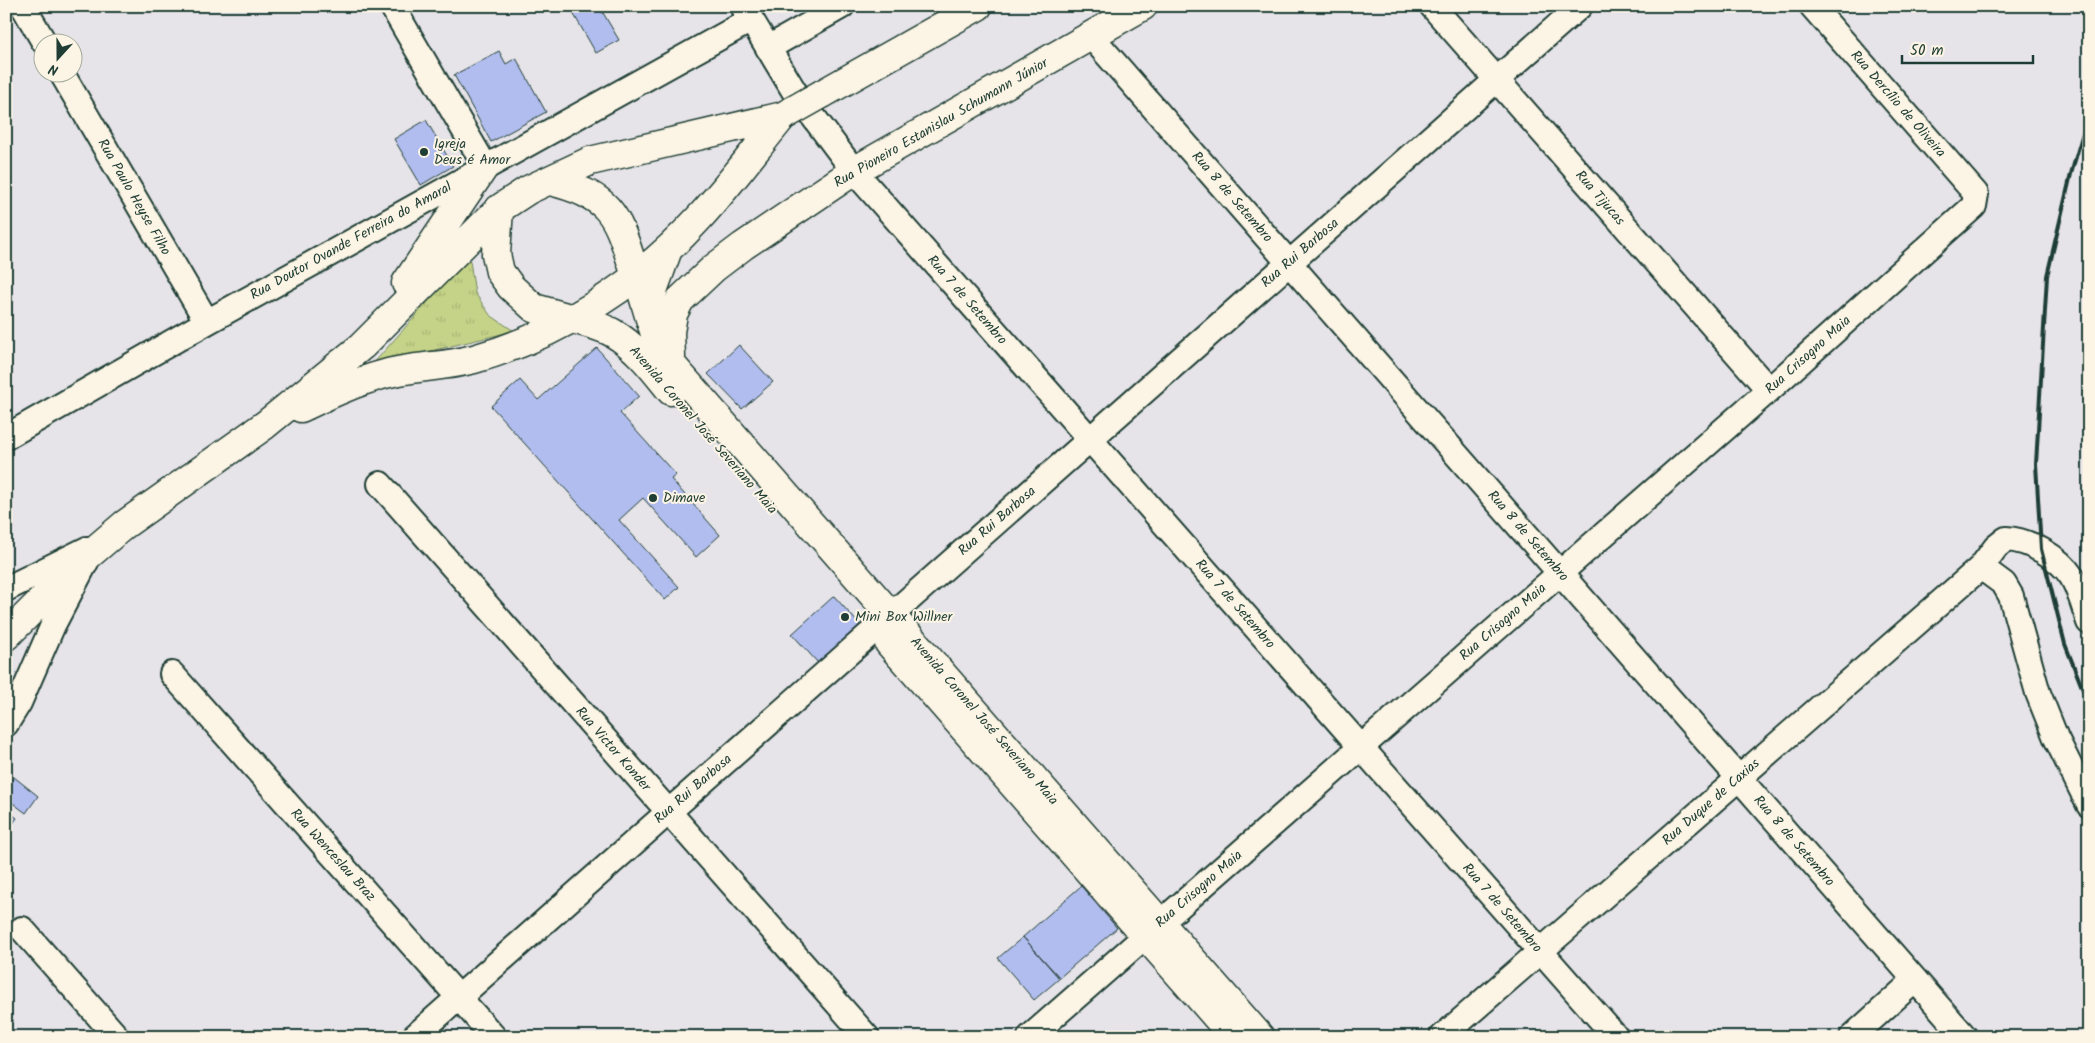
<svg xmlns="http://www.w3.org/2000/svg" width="2095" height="1043" font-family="Kalam,sans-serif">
<defs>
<pattern id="grass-tufts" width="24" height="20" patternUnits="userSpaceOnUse" patternTransform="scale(1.25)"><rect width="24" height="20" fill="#c4d387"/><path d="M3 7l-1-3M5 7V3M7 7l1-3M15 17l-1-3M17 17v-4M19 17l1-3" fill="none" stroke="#a8b675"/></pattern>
</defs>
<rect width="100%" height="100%" fill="#e6e4e8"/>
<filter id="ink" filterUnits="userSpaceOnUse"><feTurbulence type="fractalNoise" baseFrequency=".02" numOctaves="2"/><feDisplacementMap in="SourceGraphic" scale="10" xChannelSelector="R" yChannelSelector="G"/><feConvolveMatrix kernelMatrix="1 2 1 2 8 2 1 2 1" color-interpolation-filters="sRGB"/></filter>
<g filter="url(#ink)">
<path fill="url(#grass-tufts)" stroke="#72885e" d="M 469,255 L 475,293 L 490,315 L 514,331 L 372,365 Z"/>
<path fill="#b1bdee" stroke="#1f3d34" d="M 569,6 L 599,6 L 619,40 L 596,53 Z
M 499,51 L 506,64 L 516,58 L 546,112 L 491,142 L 454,75 Z
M 426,120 L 453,166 L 421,185 L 394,139 Z
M 739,345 L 773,382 L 742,409 L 708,374 Z
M 597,348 L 639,396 L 620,413 L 676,475 L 671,479 L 720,535 L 696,557 L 643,498 L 619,520 L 679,587 L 665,600 L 491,406 L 520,380 L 538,400 Z
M 834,596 L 860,625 L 818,663 L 792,634 Z
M 14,777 L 38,796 L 26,813 L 6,798 L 6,787 Z
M 6,810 L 17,818 L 6,833 Z
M 1081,886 L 1117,928 L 1059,978 L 1023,937 Z
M 1023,937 L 1060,978 L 1034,1000 L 998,958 Z"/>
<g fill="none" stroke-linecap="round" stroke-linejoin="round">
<defs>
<path id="minor" d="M 23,6 L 44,42
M 392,6 L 485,166
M 743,6 L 794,91 L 854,171 L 1616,1037
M 1432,6 L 1769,390
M 1091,36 L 1965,1037
M 768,48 L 842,6
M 61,72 L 207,322
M 6,437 L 207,322 L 751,20
M 380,484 L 867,1037
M 1981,567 L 2004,584 L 2011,596 L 2038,693 L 2056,738 L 2089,805
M 6,589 L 87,549
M 172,674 L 494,1037
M 6,724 L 19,703 L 53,625 L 86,562
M 22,929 L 117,1037
M 414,1037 L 1580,6
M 1030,1037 L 1769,390 L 1974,206 L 1976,194 L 1812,6
M 1442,1037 L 1981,567 L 1996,547 L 2006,539 C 2029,540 2059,557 2072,577 C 2080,591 2084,607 2089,622
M 1852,1037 L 1915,980"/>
<path id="major" d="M 641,289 C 649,314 655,343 671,364 L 1260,1037
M 573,319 C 586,323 601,326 613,333 C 637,347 654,370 671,391
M 671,357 L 670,332 L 673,314 L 680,300 L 714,268 L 743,246 L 854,171 L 1143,6
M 889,643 L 1234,1037"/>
<path id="highway" d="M 822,94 L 978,6
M 550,181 C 616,197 617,218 636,276
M 499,209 L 496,254 L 500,272 L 511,287 L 534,308 L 573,319
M 406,283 L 485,166
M 649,312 L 654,288 L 667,252
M 301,408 C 328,395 355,382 385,374 C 414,366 445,367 474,359 C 560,335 639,284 699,218 C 729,186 755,150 783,116
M 6,636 L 77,565 L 124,525 L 265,425 L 362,346 L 499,209 L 528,190 L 590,161 L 783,116"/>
</defs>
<use href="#minor" stroke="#1f3d34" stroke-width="28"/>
<use href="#major" stroke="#1f3d34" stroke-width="31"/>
<use href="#highway" stroke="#1f3d34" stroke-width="31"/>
<use href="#minor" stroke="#fcf5e5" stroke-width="24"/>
<use href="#major" stroke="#fcf5e5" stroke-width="28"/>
<use href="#highway" stroke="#fcf5e5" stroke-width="28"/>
<path stroke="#1f3d34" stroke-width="4" d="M 2089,112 L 2071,174 L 2047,276 L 2036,464 L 2041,549 L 2065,644 L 2089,705"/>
<defs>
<path id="highway-bridge" d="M 783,116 L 822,94"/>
</defs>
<use href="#highway-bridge" stroke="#1f3d34" stroke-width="31" stroke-linecap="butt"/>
<use href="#highway-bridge" stroke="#fcf5e5" stroke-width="28"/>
</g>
</g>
<g fill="#1f3d34" stroke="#fcf5e5" stroke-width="2">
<circle cx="424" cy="152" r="5"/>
<circle cx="653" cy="498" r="5"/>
<circle cx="845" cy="617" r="5"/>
</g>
<g text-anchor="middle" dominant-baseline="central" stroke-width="4" stroke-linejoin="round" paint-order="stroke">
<g font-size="14" fill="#1f3d34" stroke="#fcf5e5">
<text transform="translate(1898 104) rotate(49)">Rua Dercílio de Oliveira</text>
<text transform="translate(941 123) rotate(-30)">Rua Pioneiro Estanislau Schumann Júnior</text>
<text transform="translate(134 197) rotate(60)">Rua Paulo Heyse Filho</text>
<text transform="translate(1232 197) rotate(49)">Rua 8 de Setembro</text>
<text transform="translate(1600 198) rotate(49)">Rua Tijucas</text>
<text transform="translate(351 241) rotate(-29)">Rua Doutor Ovande Ferreira do Amaral</text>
<text transform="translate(1300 253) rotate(-41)">Rua Rui Barbosa</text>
<text transform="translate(967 300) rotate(49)">Rua 7 de Setembro</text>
<text transform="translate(1808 355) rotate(-42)">Rua Crisogno Maia</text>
<text transform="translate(703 430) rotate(49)">Avenida Coronel José Severiano Maia</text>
<text transform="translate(997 521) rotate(-41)">Rua Rui Barbosa</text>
<text transform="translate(1528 536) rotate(49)">Rua 8 de Setembro</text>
<text transform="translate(1235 604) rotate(49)">Rua 7 de Setembro</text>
<text transform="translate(1503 622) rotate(-41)">Rua Crisogno Maia</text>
<text transform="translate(984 721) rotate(49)">Avenida Coronel José Severiano Maia</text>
<text transform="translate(613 749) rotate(49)">Rua Victor Konder</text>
<text transform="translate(693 789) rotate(-41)">Rua Rui Barbosa</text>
<text transform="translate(1711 802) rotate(-41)">Rua Duque de Caxias</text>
<text transform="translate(1794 841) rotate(49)">Rua 8 de Setembro</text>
<text transform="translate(333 855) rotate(48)">Rua Wenceslau Braz</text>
<text transform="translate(1199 889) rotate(-41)">Rua Crisogno Maia</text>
<text transform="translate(1502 908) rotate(49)">Rua 7 de Setembro</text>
</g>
<g font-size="14" fill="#1f3d34" stroke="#fcf5e5" text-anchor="start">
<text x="434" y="144">Igreja<tspan x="434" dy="16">Deus é Amor</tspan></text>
<text x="663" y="498">Dimave</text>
<text x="855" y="617">Mini Box Willner</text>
</g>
</g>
<rect width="2095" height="1043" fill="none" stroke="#fcf5e5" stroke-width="25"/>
<rect x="12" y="12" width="2070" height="1018" fill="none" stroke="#1f3d34" stroke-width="2" filter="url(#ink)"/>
<g transform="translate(58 58) rotate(201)"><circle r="24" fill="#fcf5e5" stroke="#a4ab9e"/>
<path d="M0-4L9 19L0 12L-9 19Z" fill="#1f3d34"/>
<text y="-8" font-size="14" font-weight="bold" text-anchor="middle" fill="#1f3d34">N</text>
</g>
<path d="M1902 55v8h131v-8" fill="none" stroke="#1f3d34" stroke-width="2.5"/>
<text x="1910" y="55" font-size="15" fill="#1f3d34" stroke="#fcf5e5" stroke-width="4" paint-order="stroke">50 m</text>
</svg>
